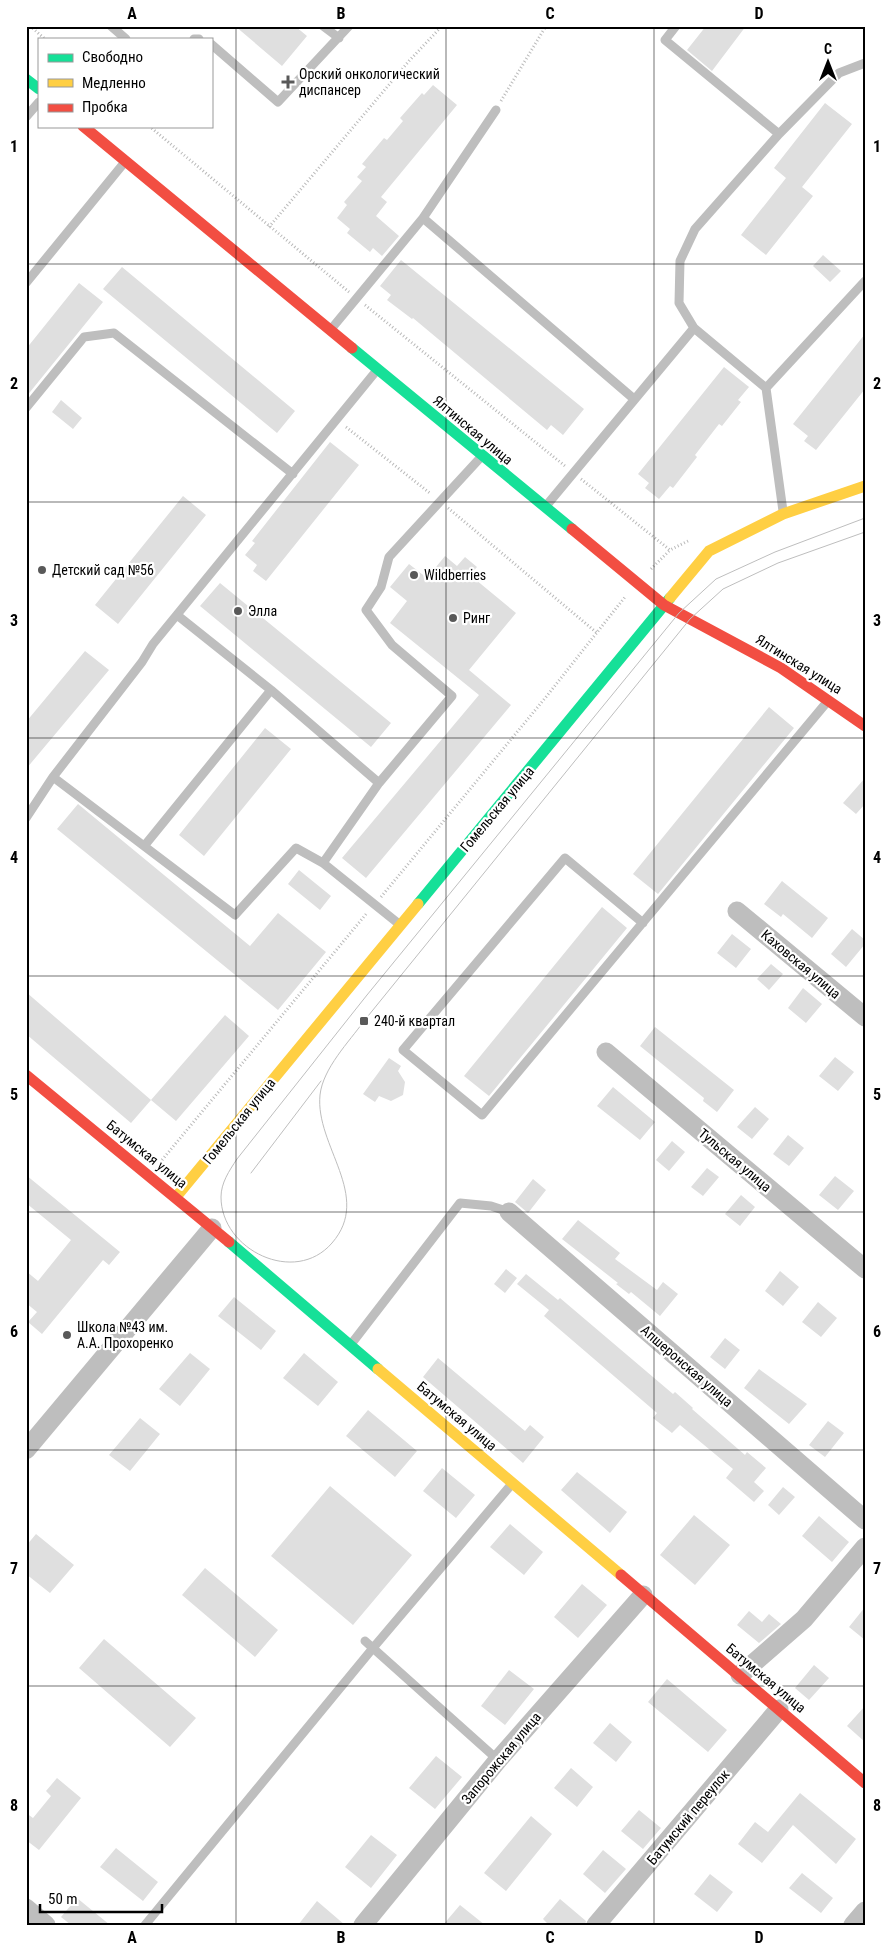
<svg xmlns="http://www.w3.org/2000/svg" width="891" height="1951" font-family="'Roboto Condensed',sans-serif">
<rect width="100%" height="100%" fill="#fff"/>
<path fill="#dfdfdf" d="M 235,26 L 295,26 L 307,36 L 282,66 Z
M 706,26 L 746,26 L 712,71 L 687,50 Z
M 433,85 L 457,105 L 381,197 L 387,202 L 376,216 L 399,236 L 382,256 L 373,248 L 370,252 L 347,233 L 350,229 L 337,218 L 347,205 L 344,202 L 362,181 L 357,177 L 366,167 L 362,164 L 384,138 L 387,140 L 403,121 L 400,118 L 422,93 L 424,95 Z
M 825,103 L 852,124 L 802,187 L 813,196 L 766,255 L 741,235 L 786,178 L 774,168 Z
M 823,255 L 841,271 L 830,282 L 813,266 Z
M 401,260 L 584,409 L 563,435 L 551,425 L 547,430 L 413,318 L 412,319 L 387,300 L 391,295 L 380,286 Z
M 122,267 L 295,411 L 277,433 L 103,289 Z
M 79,283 L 103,302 L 26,397 L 26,349 Z
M 865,334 L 865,389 L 816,450 L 804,441 L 808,436 L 793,424 Z
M 724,367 L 749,387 L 738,400 L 741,402 L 722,426 L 719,424 L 695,455 L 697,457 L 673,488 L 670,486 L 659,499 L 645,488 L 649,483 L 638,474 Z
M 61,400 L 82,418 L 73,429 L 52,412 Z
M 330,442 L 359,465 L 266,581 L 253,571 L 257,565 L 245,555 L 255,543 L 252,541 Z
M 183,496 L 206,515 L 118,624 L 95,605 Z
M 445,556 L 457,566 L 465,557 L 477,567 L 470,575 L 516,613 L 469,670 L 511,705 L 366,878 L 342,858 L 479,695 L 390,623 L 407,601 L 390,587 L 409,564 L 427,578 Z
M 220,583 L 391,723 L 371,747 L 200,606 Z
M 85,651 L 109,670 L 26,769 L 26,722 Z
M 769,707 L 794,728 L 658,894 L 633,874 Z
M 265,728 L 291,749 L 204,856 L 179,835 Z
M 865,778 L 865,804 L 856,814 L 843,803 Z
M 78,804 L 250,946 L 278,913 L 326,952 L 278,1010 L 57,829 Z
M 299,870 L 331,896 L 320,910 L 288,884 Z
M 782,881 L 828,918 L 812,938 L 783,914 L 781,917 L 764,904 Z
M 602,907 L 627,928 L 489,1096 L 464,1076 Z
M 852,929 L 865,940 L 865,944 L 846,967 L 831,954 Z
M 732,934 L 751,949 L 736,968 L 717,953 Z
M 771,964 L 783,974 L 769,990 L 757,979 Z
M 803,988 L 822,1004 L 806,1023 L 788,1008 Z
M 26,992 L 151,1100 L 131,1123 L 26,1034 Z
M 225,1015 L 249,1036 L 176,1121 L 151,1100 Z
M 655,1027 L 734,1090 L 717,1112 L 703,1101 L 704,1098 L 640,1046 Z
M 835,1057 L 854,1072 L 838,1091 L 819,1076 Z
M 389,1058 L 401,1066 L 398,1071 L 405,1082 L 403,1095 L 391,1101 L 379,1096 L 375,1102 L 363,1094 Z
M 613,1087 L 655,1122 L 640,1140 L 597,1106 Z
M 755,1107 L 769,1119 L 752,1139 L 737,1127 Z
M 788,1135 L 804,1148 L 789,1166 L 773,1154 Z
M 672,1141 L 685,1152 L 669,1171 L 656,1160 Z
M 707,1168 L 719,1177 L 703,1196 L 691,1187 Z
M 26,1175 L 120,1252 L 109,1265 L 103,1260 L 42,1334 L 28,1322 L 37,1312 L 26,1303 L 26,1271 L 38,1281 L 71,1240 L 26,1203 Z
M 835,1176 L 854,1191 L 838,1210 L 819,1195 Z
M 533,1179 L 546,1190 L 528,1213 L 515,1202 Z
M 741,1195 L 755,1207 L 740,1226 L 725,1214 Z
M 578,1220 L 620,1253 L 615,1259 L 657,1290 L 663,1282 L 678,1294 L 660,1316 L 631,1292 L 629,1294 L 616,1284 L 618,1283 L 562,1239 Z
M 506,1269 L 517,1278 L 505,1293 L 494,1284 Z
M 780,1271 L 799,1287 L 783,1306 L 765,1291 Z
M 526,1274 L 558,1300 L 560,1298 L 673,1394 L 675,1392 L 693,1408 L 692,1409 L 745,1455 L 747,1452 L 766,1468 L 754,1482 L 764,1491 L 754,1502 L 726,1478 L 733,1469 L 680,1425 L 672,1433 L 653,1418 L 657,1413 L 544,1316 L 549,1310 L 517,1284 Z
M 234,1297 L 276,1331 L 261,1350 L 218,1316 Z
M 818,1302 L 837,1318 L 821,1337 L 802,1322 Z
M 725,1338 L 740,1350 L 725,1369 L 710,1357 Z
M 190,1353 L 210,1369 L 180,1406 L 159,1389 Z
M 304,1353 L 338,1382 L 318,1406 L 283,1378 Z
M 438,1358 L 525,1431 L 530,1425 L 544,1437 L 523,1463 L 423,1377 Z
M 759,1369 L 807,1404 L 789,1424 L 744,1388 Z
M 368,1410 L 417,1451 L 395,1477 L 346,1436 Z
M 140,1418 L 160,1434 L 130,1471 L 109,1455 Z
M 828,1421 L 844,1433 L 825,1457 L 809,1445 Z
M 442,1468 L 475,1495 L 456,1518 L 423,1491 Z
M 577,1472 L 627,1512 L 610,1533 L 561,1490 Z
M 330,1486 L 412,1555 L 353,1625 L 271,1556 Z
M 783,1487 L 795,1497 L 779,1515 L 768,1505 Z
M 694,1515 L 730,1545 L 695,1585 L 660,1555 Z
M 819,1516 L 849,1542 L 832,1562 L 802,1536 Z
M 510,1524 L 543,1552 L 524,1575 L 490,1547 Z
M 36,1534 L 74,1565 L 50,1593 L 26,1574 L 26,1546 Z
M 205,1568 L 278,1630 L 255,1657 L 182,1595 Z
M 582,1584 L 607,1605 L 578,1638 L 554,1617 Z
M 865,1607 L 865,1640 L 849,1627 Z
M 749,1611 L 762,1622 L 769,1614 L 781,1624 L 759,1643 L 737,1625 Z
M 104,1639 L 196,1718 L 170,1747 L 79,1668 Z
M 814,1665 L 829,1678 L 809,1700 L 795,1688 Z
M 509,1670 L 534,1689 L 505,1725 L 481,1706 Z
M 667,1679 L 727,1730 L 708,1752 L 648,1702 Z
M 865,1706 L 865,1742 L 847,1726 Z
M 610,1723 L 632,1742 L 616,1762 L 593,1743 Z
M 436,1756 L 462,1777 L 435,1809 L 409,1788 Z
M 571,1768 L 593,1787 L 577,1807 L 554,1788 Z
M 57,1778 L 81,1798 L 39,1850 L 26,1840 L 26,1813 L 33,1818 L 51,1796 L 46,1791 Z
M 800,1793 L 856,1839 L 836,1864 L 793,1825 L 762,1863 L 738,1844 L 755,1822 L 768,1832 Z
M 639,1810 L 661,1828 L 643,1849 L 621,1831 Z
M 531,1816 L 552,1834 L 506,1891 L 484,1873 Z
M 371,1835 L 397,1855 L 371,1888 L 345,1867 Z
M 116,1848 L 158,1882 L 143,1901 L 100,1867 Z
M 603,1850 L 626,1869 L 605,1893 L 583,1874 Z
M 802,1873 L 833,1898 L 821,1913 L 789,1888 Z
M 710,1874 L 733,1892 L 717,1912 L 694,1894 Z
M 77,1898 L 110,1925 L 71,1925 L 61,1917 Z
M 560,1899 L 586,1921 L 585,1925 L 549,1925 L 543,1919 Z
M 317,1901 L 345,1925 L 298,1925 Z
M 460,1905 L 485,1925 L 443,1925 Z"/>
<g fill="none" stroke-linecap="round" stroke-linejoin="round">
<path stroke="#b9b9b9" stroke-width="3" stroke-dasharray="1 2.5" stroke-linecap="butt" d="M 30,26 L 45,39
M 501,101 L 546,26
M 149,126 L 349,292
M 269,227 L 409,61 L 442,26
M 365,305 L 565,466
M 346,427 L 431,494
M 581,479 L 670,550 L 690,540
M 448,508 L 597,633
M 651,569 L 670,550
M 381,897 L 546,697 L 625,597
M 162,1160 L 367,913"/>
<path stroke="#bebebe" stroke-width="9" d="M 111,26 L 126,39
M 323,26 L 339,38
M 676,26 L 665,40 L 779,134
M 194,39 L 199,39
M 211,44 L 278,102 L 349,26
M 496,110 L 423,218 L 634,399
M 26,117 L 39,102
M 26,283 L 124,163
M 332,328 L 423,218
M 766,388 L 865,281
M 26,408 L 84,337 L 114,333 L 293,474
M 546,506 L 694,328
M 783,511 L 766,388 L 694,328 L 679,303 L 680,261 L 695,229 L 779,134 L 839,73 L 865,63
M 177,615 L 271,690 L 379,783
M 53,777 L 235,915 L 296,848 L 323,863 L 399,924
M 26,818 L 53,777 L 142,662 L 153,644 L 377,370
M 145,845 L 271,690
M 323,863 L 379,783 L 452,696 L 392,645 L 366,610 L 381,587 L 389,557 L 481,457
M 643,923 L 565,858 L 403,1050 L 482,1115 L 827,702
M 352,1343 L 460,1203 L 491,1206 L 509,1212
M 365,1641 L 498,1760
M 145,1925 L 373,1648 L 511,1485"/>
<path stroke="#bebebe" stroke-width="19" d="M 737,911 L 865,1017
M 606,1052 L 865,1269
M 509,1212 L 865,1520
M 26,1450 L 212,1228
M 740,1675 L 804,1619 L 865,1547
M 26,1908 L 46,1925
M 363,1925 L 498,1760 L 643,1595
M 596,1925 L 779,1709
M 853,1925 L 865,1911"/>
<path stroke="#16e098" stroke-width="11" d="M 26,79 L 39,89
M 352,348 L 572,529
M 418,904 L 670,598
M 229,1242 L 378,1369"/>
<path stroke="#ffcf43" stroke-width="11" d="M 670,598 L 709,551 L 783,514 L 865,486
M 176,1197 L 418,904
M 378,1369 L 621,1575"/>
<path stroke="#f24e42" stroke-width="11" d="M 83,126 L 352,348
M 572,529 L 664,605 L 781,668 L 865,726
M 26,1075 L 229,1242
M 621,1575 L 865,1783"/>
<path stroke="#bebebe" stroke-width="1" d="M 865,518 L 775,552 L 716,579 L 679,613 L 367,995 L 237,1159 C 229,1171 221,1183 221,1197 C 221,1250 295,1286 332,1243 C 373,1196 315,1146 320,1095 C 323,1068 349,1042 364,1021 L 690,619 L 723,589 L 778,563 L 865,532
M 251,1173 L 321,1081"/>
</g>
<path fill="none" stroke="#000" stroke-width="1" stroke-opacity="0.55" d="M 236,26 L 236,1925M 446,26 L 446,1925M 654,26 L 654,1925M 26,264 L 865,264M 26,502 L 865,502M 26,738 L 865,738M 26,976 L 865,976M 26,1212 L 865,1212M 26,1450 L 865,1450M 26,1686 L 865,1686"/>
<g fill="#595959" stroke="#fff" stroke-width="2">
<path d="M285.5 74.5h5v5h5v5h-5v5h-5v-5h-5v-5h5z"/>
<circle cx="42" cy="570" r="5"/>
<circle cx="414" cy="575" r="5"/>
<circle cx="238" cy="611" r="5"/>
<circle cx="453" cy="618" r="5"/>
<rect x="359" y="1016" width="10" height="10" rx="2.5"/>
<circle cx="67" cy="1335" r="5"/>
</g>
<g text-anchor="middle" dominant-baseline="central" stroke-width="4.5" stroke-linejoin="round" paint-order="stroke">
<g font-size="14" fill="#000" stroke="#fff" text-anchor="start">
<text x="299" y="74">Орский онкологический<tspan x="299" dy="16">диспансер</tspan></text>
<text x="52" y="570">Детский сад №56</text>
<text x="424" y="575">Wildberries</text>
<text x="248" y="611">Элла</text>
<text x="463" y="618">Ринг</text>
<text x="374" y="1021">240-й квартал</text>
<text x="77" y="1327">Школа №43 им.<tspan x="77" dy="16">А.А. Прохоренко</tspan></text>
</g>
<g font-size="14" fill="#000" stroke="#fff">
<text transform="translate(473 430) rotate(40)">Ялтинская улица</text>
<text transform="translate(799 664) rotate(32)">Ялтинская улица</text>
<text transform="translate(497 809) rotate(-50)">Гомельская улица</text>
<text transform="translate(801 964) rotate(40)">Каховская улица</text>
<text transform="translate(239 1121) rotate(-51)">Гомельская улица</text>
<text transform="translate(147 1154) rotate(39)">Батумская улица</text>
<text transform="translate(735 1160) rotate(40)">Тульская улица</text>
<text transform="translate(687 1366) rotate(41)">Апшеронская улица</text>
<text transform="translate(457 1416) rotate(40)">Батумская улица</text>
<text transform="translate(766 1678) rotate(40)">Батумская улица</text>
<text transform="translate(501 1758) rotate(-50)">Запорожская улица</text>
<text transform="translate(688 1817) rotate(-50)">Батумский переулок</text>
</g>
</g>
<rect width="891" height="1951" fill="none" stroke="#ffffff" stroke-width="55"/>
<rect x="38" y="38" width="175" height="90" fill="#ffffff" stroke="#999999"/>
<rect x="48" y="54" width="25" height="8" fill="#16e098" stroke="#999999"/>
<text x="82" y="62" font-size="15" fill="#000000">Свободно</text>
<rect x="48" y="79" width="25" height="8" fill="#ffcf43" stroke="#999999"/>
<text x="82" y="88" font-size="15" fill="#000000">Медленно</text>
<rect x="48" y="104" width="25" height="8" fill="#f24e42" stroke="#999999"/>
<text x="82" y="112" font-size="15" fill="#000000">Пробка</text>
<g transform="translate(828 62)" stroke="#ffffff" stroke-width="4" paint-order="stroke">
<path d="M0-4L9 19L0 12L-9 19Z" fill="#000000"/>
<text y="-8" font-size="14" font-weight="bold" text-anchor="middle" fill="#000000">С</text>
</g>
<path d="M40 1904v8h122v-8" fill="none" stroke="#000000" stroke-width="2.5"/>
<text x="48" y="1904" font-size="15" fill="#000000" stroke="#ffffff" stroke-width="4" paint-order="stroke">50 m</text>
<rect x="28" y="28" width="836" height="1896" fill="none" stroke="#000" stroke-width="2"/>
<g font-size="16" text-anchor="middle" font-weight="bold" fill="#000">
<text x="132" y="19">A</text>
<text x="341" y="19">B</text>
<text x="550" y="19">C</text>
<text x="759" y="19">D</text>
<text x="14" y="152">1</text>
<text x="877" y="152">1</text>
<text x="14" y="389">2</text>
<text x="877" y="389">2</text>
<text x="14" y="626">3</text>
<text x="877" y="626">3</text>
<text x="14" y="863">4</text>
<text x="877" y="863">4</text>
<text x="14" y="1100">5</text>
<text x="877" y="1100">5</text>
<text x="14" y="1337">6</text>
<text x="877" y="1337">6</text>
<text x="14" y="1574">7</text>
<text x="877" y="1574">7</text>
<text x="14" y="1811">8</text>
<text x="877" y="1811">8</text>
<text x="132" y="1943">A</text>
<text x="341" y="1943">B</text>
<text x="550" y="1943">C</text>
<text x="759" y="1943">D</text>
</g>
</svg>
